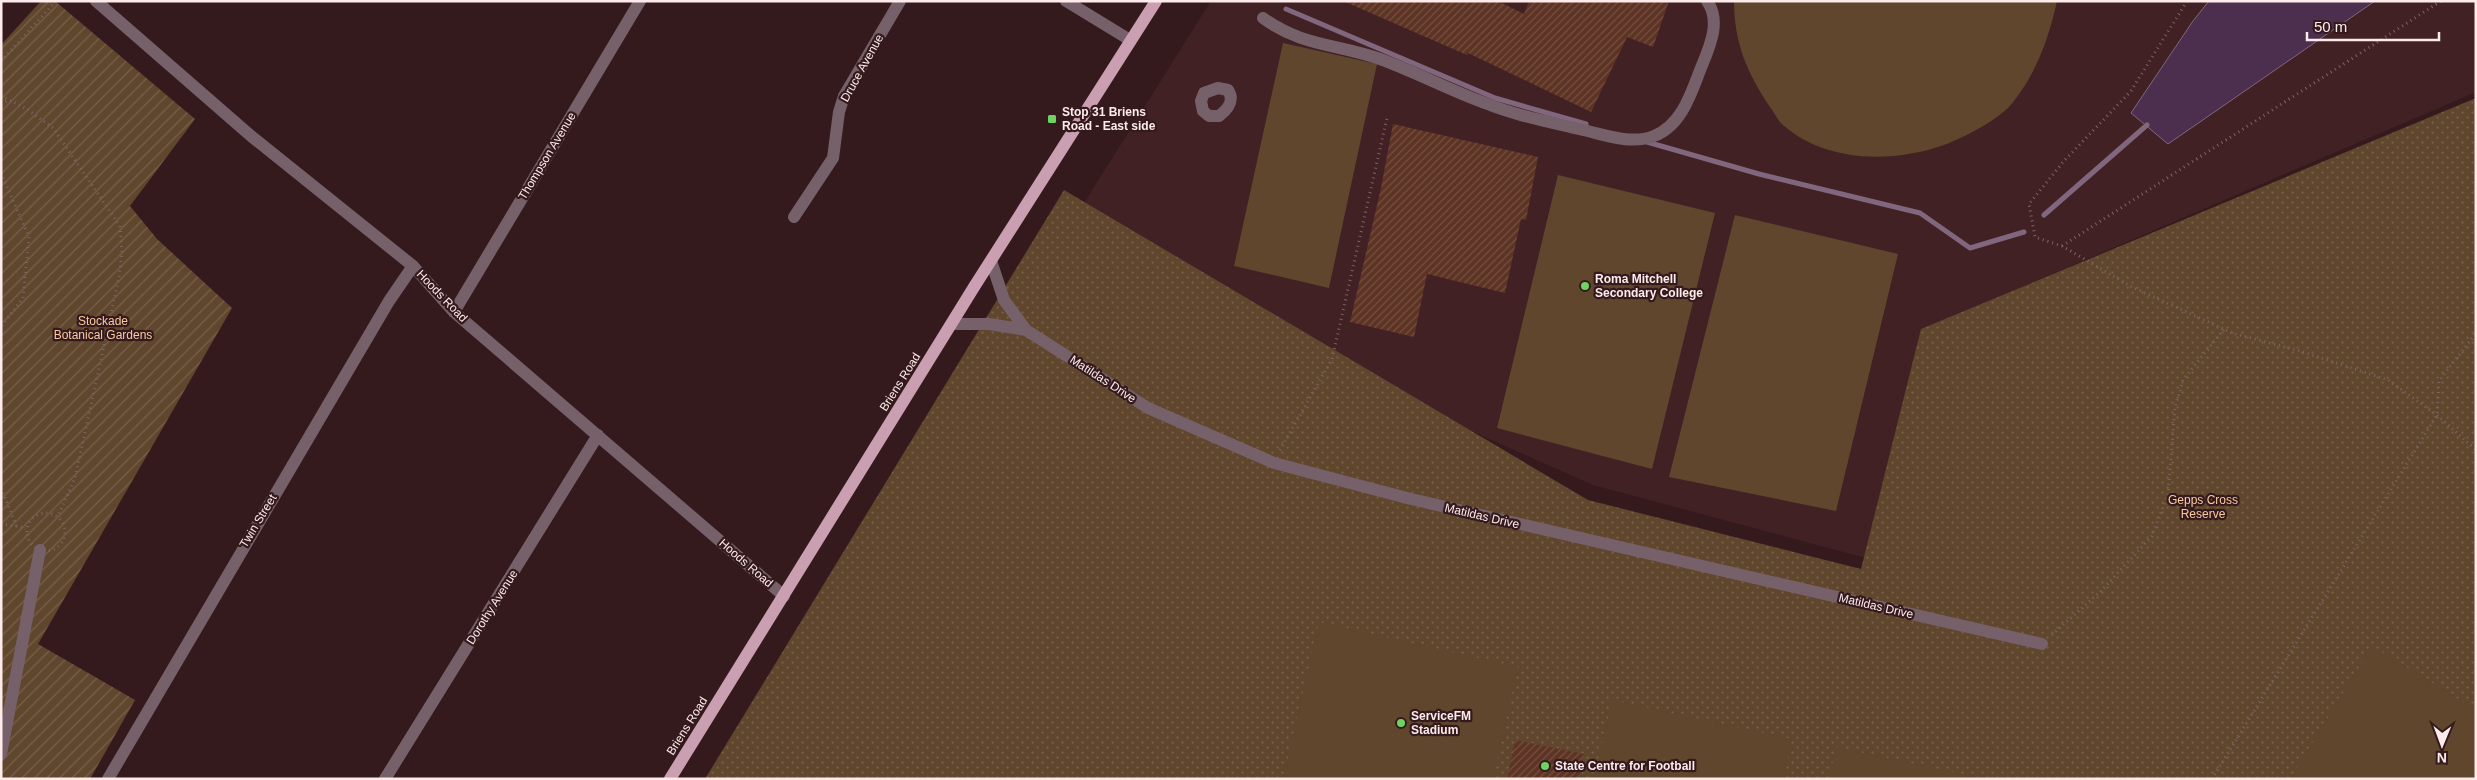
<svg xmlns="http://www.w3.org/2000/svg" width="2477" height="780" font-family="Helvetica,sans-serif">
<defs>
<pattern id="park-dots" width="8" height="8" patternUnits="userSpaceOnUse" patternTransform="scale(1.25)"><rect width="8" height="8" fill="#5f462d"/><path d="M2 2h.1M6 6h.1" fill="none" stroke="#77614c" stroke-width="1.8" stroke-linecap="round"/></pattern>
<pattern id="garden-furrows" width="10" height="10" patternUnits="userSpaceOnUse" patternTransform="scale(1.25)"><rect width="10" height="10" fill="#5f462d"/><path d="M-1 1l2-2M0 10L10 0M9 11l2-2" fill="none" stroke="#77614c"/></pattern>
<pattern id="building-hatch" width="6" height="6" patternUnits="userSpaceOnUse" patternTransform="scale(1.25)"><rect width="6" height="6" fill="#5d3323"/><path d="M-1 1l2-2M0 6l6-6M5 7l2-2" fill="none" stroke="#755143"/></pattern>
</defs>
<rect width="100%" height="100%" fill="#341a1d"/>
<path fill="#422124" d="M 1211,1 L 2476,1 L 2476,92 L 1931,326 L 1866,558 L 1593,485 L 1057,246 Z"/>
<path fill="url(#park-dots)" d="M 2476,98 L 2476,779 L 705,779 L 1064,190 L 1588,500 L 1861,569 L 1921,329 Z"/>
<path fill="url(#garden-furrows)" d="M 41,1 L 55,1 L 195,119 L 130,206 L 157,239 L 232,308 L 38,644 L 135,700 L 90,779 L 1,779 L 1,45 Z"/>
<path fill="#5f462d" d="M 1734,1 L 2057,1 C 2049,38 2037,71 2014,101 C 2001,119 1965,137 1944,145 C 1893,163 1826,163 1783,125 C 1778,121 1774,112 1770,107 C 1747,73 1734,42 1734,1 Z
M 1283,43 L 1377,64 L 1329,288 L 1234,266 Z
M 1558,175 L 1715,213 L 1652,469 L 1497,428 Z
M 1735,215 L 1898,254 L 1836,511 L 1669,477 Z
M 1319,622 L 1518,667 L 1493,779 L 1283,779 Z
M 2372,646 L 2476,710 L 2476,779 L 2290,779 Z
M 1612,700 L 1792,739 L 1783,779 L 1594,779 Z
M 1836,747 L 1984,779 L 1829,779 Z"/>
<path fill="#4c2e4f" stroke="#81677e" d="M 2209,1 L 2375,1 L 2168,144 L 2131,113 L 2193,21 Z"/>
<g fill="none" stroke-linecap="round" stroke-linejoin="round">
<path stroke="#81677e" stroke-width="5" d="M 1286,9 L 1495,98 L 1586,124
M 1647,142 L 1759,174 L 1920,213 L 1970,248 L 2024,232
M 2044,215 L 2147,125"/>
</g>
<path fill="url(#building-hatch)" d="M 1343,1 L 1498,1 L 1524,14 L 1529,1 L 1669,1 L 1653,47 L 1627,37 L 1591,112 L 1468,53 L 1467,55 Z
M 1393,124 L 1538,157 L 1526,220 L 1521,219 L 1505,293 L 1427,274 L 1414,337 L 1350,322 L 1381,188 Z
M 1515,740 L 1584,754 L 1579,779 L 1507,779 Z"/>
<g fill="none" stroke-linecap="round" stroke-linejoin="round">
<path stroke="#7d6568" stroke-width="3" stroke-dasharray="1 4" stroke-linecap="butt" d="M 2187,1 L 2131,91 L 2063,162 L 2029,204 L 2035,237 L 2062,246 L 2130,286 L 2232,333 L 2300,351 L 2388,380 L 2437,415 L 2476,450
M 1,61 L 56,1
M 1,96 L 27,109 L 53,128 L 120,226 L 122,252 L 119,277 L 75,478 L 58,516
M 1,104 L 9,100
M 1,173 L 29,237 L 23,298 L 1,327
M 2062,246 L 2441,1
M 1280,450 L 1332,359 L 1387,118
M 1,488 L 17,527
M27 532a19 19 0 1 1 38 0a19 19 0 1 1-38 0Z
M 1,524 L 26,528
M 2052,635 L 2101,591 L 2152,536 L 2168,494 L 2175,408 L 2183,380 L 2224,329
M 2212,779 L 2437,415 L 2439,381 L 2476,333"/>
<path stroke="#76616a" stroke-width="12" d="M 96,1 L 251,136 L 413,266 L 454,312 L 784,596
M 1066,1 L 1130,40
M 1263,18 C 1301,46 1337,44 1380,59 C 1416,72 1449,90 1485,103 C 1517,116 1550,122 1583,130 C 1606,135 1631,145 1654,136 C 1680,126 1690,97 1699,73 C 1707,52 1723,23 1707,1
M 1218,88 L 1228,90 C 1235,101 1228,109 1219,116 L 1209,116 L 1203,111 L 1201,101 L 1204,93 Z
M 794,217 L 833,158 L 839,112 L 844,96 L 900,1
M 991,261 L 1004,300 L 1026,330 L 1148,408 L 1274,463 L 1411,499 L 2042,644
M 454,312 L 640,1
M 952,324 L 989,324 L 1026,330
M 1,754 L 40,550
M 108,779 L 389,301 L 413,266
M 385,779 L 598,435"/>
<path stroke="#ca9fb2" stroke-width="12" d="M 670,779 L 974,287 L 1156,1"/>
</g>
<g fill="#6dd361" stroke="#341a1d" stroke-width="2">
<rect x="1047" y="114" width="10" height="10" rx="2.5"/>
<circle cx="1585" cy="286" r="5"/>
<circle cx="1401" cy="723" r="5"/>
<circle cx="1545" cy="766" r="5"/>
</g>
<g text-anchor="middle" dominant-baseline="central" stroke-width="4.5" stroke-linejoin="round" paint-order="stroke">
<g font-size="12" fill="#feebec" stroke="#341a1d">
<text transform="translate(862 68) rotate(-61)">Druce Avenue</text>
<text transform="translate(547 156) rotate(-59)">Thompson Avenue</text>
<text transform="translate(442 296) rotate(46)">Hoods Road</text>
<text transform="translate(1103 379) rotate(33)">Matildas Drive</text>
<text transform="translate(900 382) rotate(-58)">Briens Road</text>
<text transform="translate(1482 516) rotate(13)">Matildas Drive</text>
<text transform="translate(258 521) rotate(-59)">Twin Street</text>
<text transform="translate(746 563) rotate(41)">Hoods Road</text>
<text transform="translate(1876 606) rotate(13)">Matildas Drive</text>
<text transform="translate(492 607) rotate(-58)">Dorothy Avenue</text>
<text transform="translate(687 726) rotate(-58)">Briens Road</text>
</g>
<g font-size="12" font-weight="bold" fill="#feebec" stroke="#341a1d" text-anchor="start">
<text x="1062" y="112">Stop 31 Briens<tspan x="1062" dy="14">Road - East side</tspan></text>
<text x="1595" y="279">Roma Mitchell<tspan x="1595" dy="14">Secondary College</tspan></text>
<text x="1411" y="716">ServiceFM<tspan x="1411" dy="14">Stadium</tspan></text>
<text x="1555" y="766">State Centre for Football</text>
</g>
<g font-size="12" fill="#f9cb9f" stroke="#341a1d">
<text x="103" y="321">Stockade<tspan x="103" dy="14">Botanical Gardens</tspan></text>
<text x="2203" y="500">Gepps Cross<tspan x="2203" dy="14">Reserve</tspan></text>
</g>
</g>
<rect width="2477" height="780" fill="none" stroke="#feebec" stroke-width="5"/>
<g transform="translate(2442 745) rotate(181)" stroke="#341a1d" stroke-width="4" paint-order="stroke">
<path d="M0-4L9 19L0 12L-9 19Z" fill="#feebec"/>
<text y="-8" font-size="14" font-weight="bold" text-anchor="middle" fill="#feebec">N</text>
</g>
<path d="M2307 32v8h132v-8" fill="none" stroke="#feebec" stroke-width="2.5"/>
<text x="2314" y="32" font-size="15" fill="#feebec" stroke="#341a1d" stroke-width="4" paint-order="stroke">50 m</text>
</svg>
